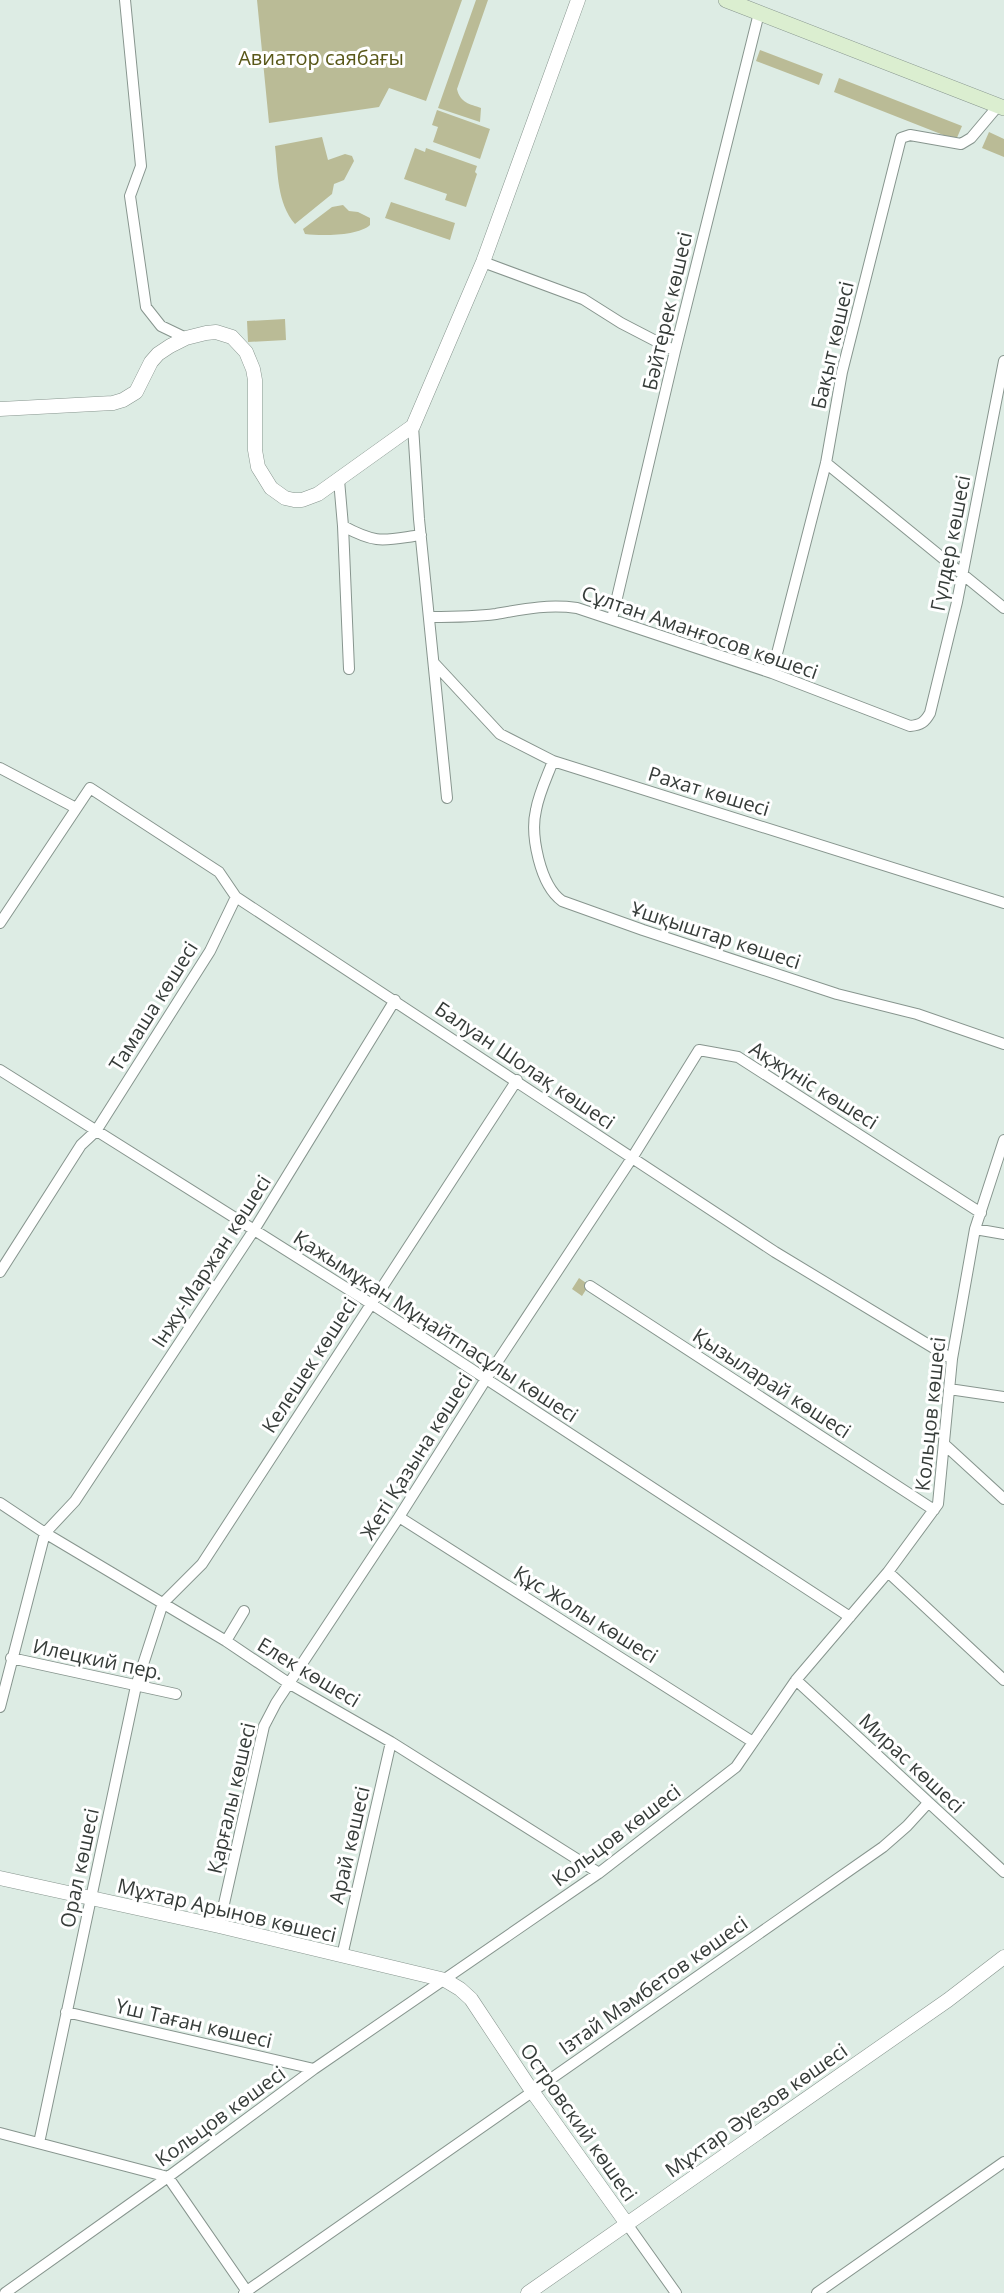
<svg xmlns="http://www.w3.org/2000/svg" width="1004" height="2293" font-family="'Open Sans',sans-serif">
<rect width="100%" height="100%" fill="#ddece4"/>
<path fill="#babb96" d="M 257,0 L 462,0 L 426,101 L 389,88 L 379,107 L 269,123 Z
M 476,0 L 488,0 L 457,89 C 460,103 470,104 481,108 L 480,122 L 438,108 Z
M 760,50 L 823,74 L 819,85 L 756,61 Z
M 839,78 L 962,126 L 956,140 L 834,92 Z
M 437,110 L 490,129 L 480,159 L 433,142 L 438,127 L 432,125 Z
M 989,132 L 1004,139 L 1004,157 L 982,148 Z
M 322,137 L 328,160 L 345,154 L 352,156 L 354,161 L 344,180 L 334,184 L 332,194 L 295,224 C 277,203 278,173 275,146 Z
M 415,148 L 425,152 L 426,148 L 477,166 L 475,172 L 477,174 L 466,207 L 445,200 L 447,194 L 404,179 Z
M 391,202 L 455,223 L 450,240 L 385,218 Z
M 343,205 L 349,211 L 358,212 L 370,218 L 370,225 C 358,236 322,236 305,234 L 303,229 L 332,207 Z
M 285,319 L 286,340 L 248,342 L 247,321 Z
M 579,1278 L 589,1285 L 582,1296 L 572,1289 Z"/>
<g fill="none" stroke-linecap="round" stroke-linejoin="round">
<defs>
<path id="minor" d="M 125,0 L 141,166 L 130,196 L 146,307 L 161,326 L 186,338
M 483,262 L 583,299 L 621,323 L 675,351
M 413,426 L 419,519 L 447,798
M 826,463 L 1004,608
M 339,480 L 343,526 L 349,669
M 343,526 C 378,545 384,540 421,535
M 430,617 C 452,617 474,617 496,614 C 524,609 548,604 577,608 L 772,673 L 910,726 C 921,725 925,722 930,713 L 957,602 L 1004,361
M 612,619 L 675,351 L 759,13
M 434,663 L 500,734 L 553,761 L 1004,903
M 772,673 L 826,463 L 842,372 L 901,138 L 910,135 L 961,144 L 971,138 L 998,106
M 553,761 C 547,777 539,793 536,810 C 530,835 540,885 562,901 L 643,930 L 837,994 L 917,1014 L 1004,1044
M 0,768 L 76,808
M 0,923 L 90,788 L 219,872 L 236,897 L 775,1252 L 952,1359
M 0,1070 L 370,1303 L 850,1617
M 975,1229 L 1004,1234
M 0,1272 L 81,1145 L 96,1131 L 210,951 L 236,897
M 590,1286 L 934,1510
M 949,1389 L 1004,1397
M 944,1444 L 1004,1499
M 0,1503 L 45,1533 L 226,1641 L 290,1684 L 391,1742 L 599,1873
M 399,1517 L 753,1742
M 888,1572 L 1004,1680
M 226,1641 L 244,1611
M 11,1658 L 176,1694
M 796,1680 L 1004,1872
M 0,1707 L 45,1533 L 75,1501 L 254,1230 L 395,1000
M 219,1926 L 264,1726 L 276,1703 L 399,1517 L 486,1379 L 632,1158 L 699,1050 L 738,1057 L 981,1213
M 342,1956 L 391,1742
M 66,2012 L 314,2069
M 0,2133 L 168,2177 L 248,2293
M 39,2143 L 136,1686 L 163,1603 L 202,1564 L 517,1080
M 627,2224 L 676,2293
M 5,2293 L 168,2177 L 314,2069 L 599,1873 L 736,1767 L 796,1680 L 888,1572 L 938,1504 L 952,1359 L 975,1229 L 1004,1140
M 244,2293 L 883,1847 L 907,1826 L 928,1803
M 817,2293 L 1004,2162"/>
<path id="tertiary" d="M 0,409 L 113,403 L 123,400 L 136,392 L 151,362 L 158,354 L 170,346 L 186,338 L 206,333 L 216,332 L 232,337 L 246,352 L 253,369 L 255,380 L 255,450 L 258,467 L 271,488 L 285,498 L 294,500 L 302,500 L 318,494 L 413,426 L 483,262 L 578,0
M 0,1878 L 219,1926 L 445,1980 L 460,1989 L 471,1999 L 532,2091 L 627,2224
M 528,2293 L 948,2000 L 1004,1957"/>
<path id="secondary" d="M 726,0 L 1004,108"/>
</defs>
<use href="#minor" stroke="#87958e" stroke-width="12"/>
<use href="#tertiary" stroke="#87958e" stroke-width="15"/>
<use href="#secondary" stroke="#87958e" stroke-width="16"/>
<use href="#minor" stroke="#fff" stroke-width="10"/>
<use href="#tertiary" stroke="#fff" stroke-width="14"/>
<use href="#secondary" stroke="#dbeed0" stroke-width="15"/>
</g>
<g text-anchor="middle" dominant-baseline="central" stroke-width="6" stroke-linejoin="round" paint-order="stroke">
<g font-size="20" fill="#595819" stroke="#fff">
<text x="321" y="57">Авиатор саябағы</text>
</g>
<g font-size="20" fill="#363c39" stroke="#fff">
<text transform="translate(667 311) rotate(-77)">Бәйтерек көшесі</text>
<text transform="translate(832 345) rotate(-77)">Бақыт көшесі</text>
<text transform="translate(950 543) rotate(-79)">Гүлдер көшесі</text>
<text transform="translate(700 632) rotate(19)">Сұлтан Аманғосов көшесі</text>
<text transform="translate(709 791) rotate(17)">Рахат көшесі</text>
<text transform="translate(716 935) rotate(18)">Ұшқыштар көшесі</text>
<text transform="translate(153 1006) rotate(-58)">Тамаша көшесі</text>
<text transform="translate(525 1065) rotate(34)">Балуан Шолақ көшесі</text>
<text transform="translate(814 1085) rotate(32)">Ақжүніс көшесі</text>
<text transform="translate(211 1261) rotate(-57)">Інжу-Маржан көшесі</text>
<text transform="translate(436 1326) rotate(33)">Қажымұқан Мұңайтпасұлы көшесі</text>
<text transform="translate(309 1365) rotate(-57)">Келешек көшесі</text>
<text transform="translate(772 1383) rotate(33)">Қызыларай көшесі</text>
<text transform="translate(930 1414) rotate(-84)">Кольцов көшесі</text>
<text transform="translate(416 1456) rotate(-58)">Жеті Қазына көшесі</text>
<text transform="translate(586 1614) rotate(32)">Құс Жолы көшесі</text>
<text transform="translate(98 1659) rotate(12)">Илецкий пер.</text>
<text transform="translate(309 1672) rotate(31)">Елек көшесі</text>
<text transform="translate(912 1763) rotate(43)">Мирас көшесі</text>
<text transform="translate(231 1798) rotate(-77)">Қарғалы көшесі</text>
<text transform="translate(616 1835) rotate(-37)">Кольцов көшесі</text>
<text transform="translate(349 1845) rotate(-77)">Арай көшесі</text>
<text transform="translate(79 1868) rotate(-78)">Орал көшесі</text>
<text transform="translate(227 1910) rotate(13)">Мұхтар Арынов көшесі</text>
<text transform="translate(653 1985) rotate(-35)">Ізтай Мәмбетов көшесі</text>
<text transform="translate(194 2023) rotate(13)">Үш Таған көшесі</text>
<text transform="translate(756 2110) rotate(-35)">Мұхтар Әуезов көшесі</text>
<text transform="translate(220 2116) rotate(-36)">Кольцов көшесі</text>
<text transform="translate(579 2122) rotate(55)">Островский көшесі</text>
</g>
</g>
</svg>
